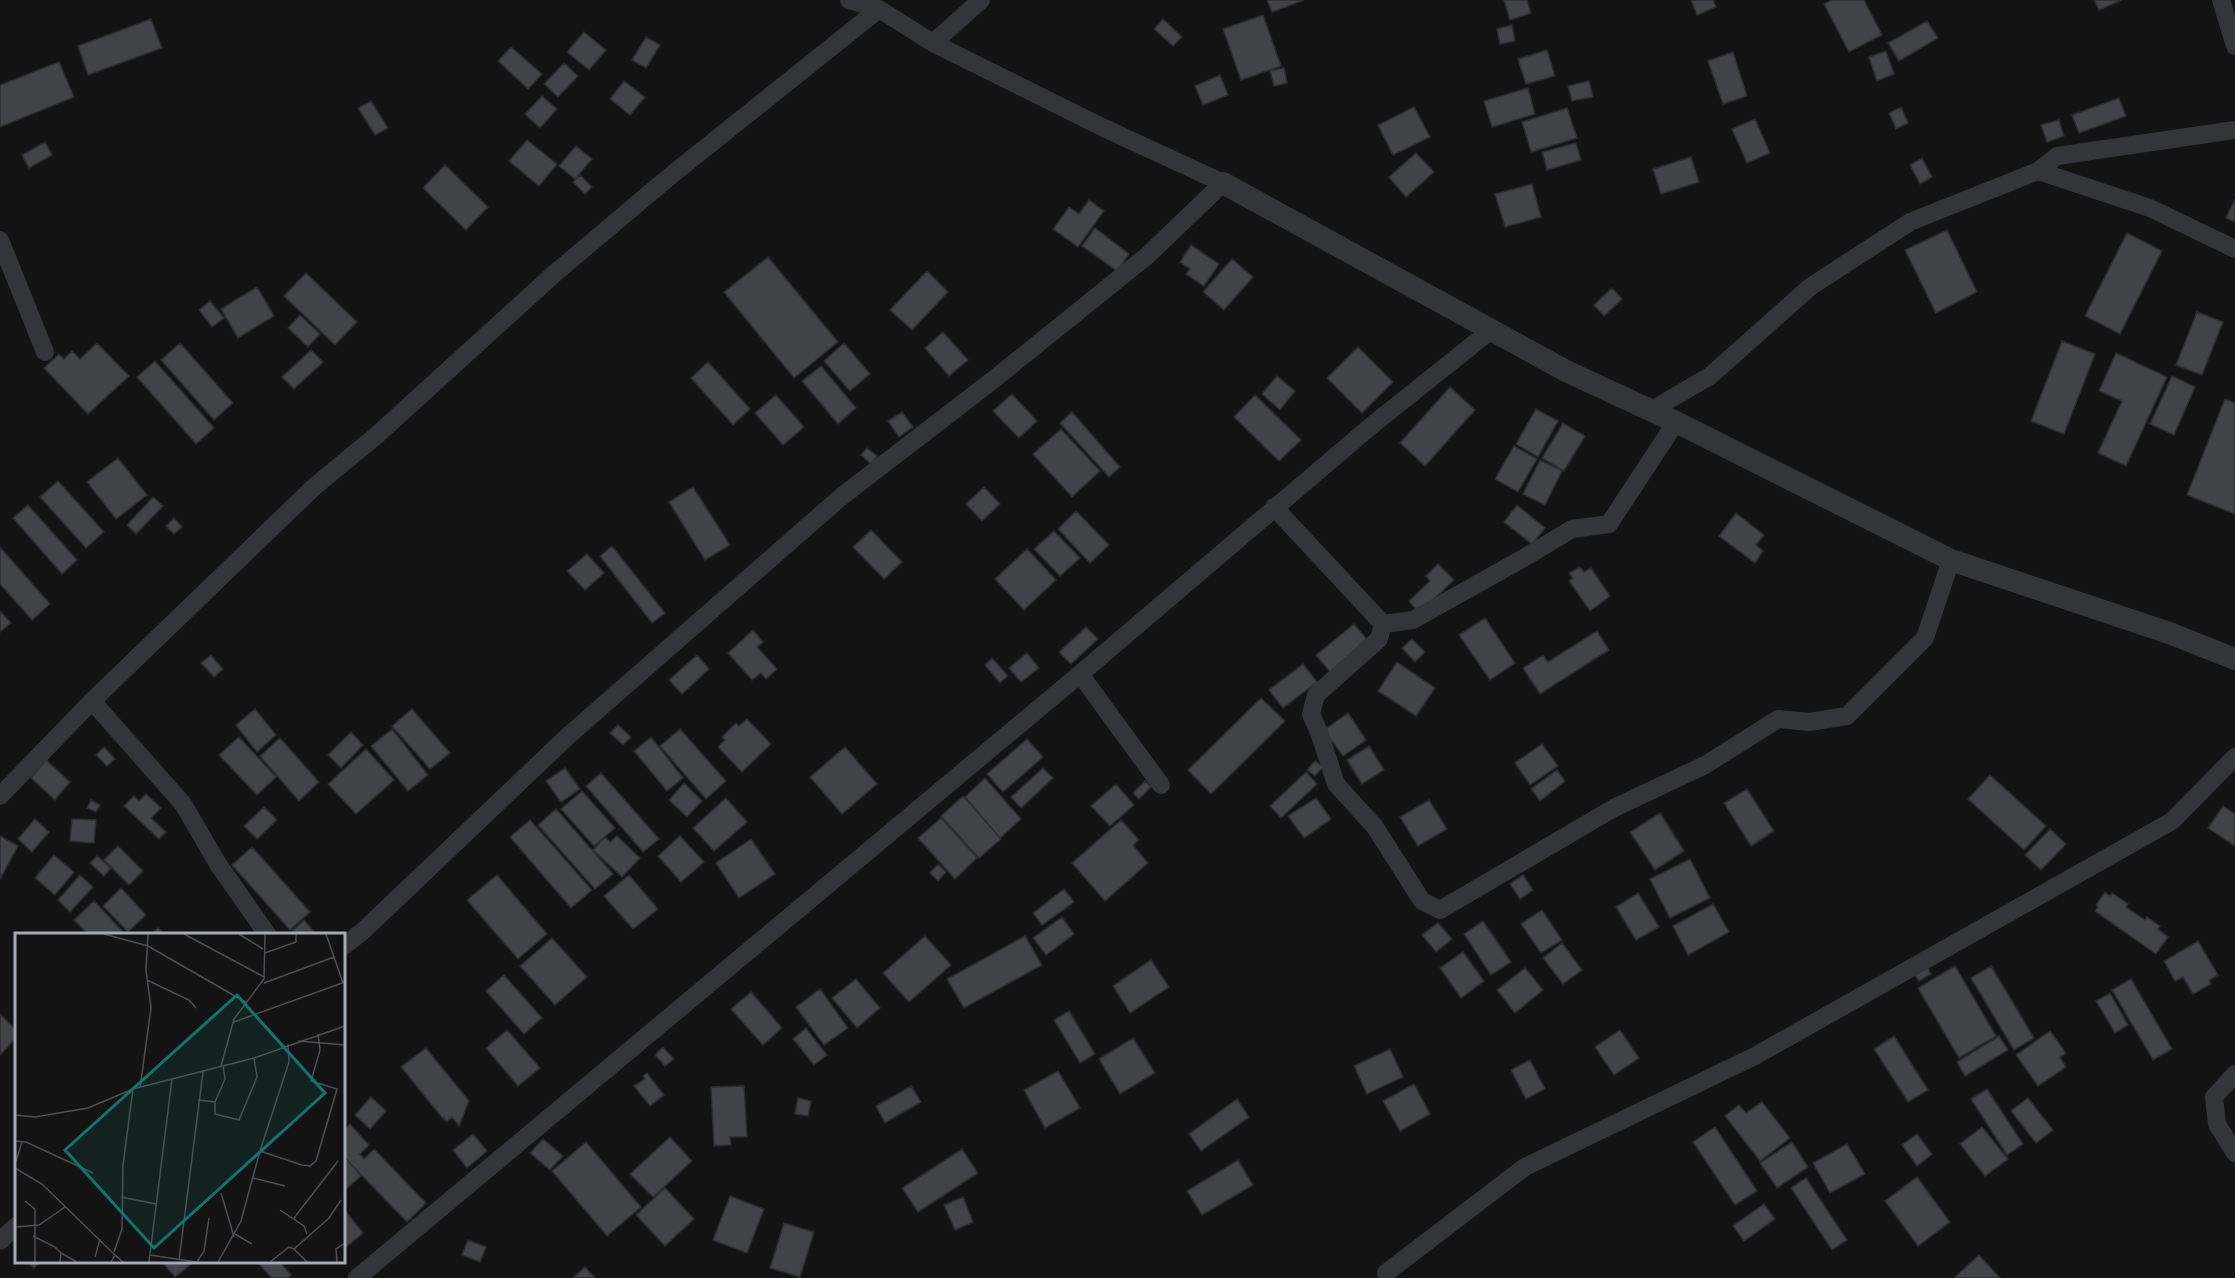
<svg xmlns="http://www.w3.org/2000/svg" width="2235" height="1278" font-family="Helvetica,sans-serif">
<rect width="100%" height="100%" fill="#131314"/>
<path fill="#424347" stroke="#2d2d30" stroke-width="1.5" d="M 1267,0 L 1304,0 L 1272,12 Z
M 1504,0 L 1527,0 L 1531,13 L 1510,20 Z
M 1691,0 L 1713,0 L 1716,7 L 1697,15 Z
M 1832,0 L 1864,0 L 1882,35 L 1849,52 L 1824,4 Z
M 2094,0 L 2122,0 L 2099,10 Z
M 1263,15 L 1281,66 L 1241,80 L 1223,29 Z
M 151,19 L 162,48 L 88,75 L 78,46 Z
M 1163,19 L 1182,37 L 1173,46 L 1154,29 Z
M 1927,21 L 1938,38 L 1899,61 L 1888,43 Z
M 1512,25 L 1515,41 L 1500,44 L 1497,29 Z
M 584,32 L 606,50 L 589,70 L 567,52 Z
M 646,37 L 660,45 L 646,68 L 632,60 Z
M 511,47 L 542,74 L 528,89 L 498,61 Z
M 1547,50 L 1555,76 L 1526,84 L 1518,59 Z
M 1886,51 L 1894,74 L 1877,81 L 1869,57 Z
M 1733,52 L 1747,96 L 1723,104 L 1708,61 Z
M 59,62 L 74,97 L 0,127 L 0,85 Z
M 564,63 L 578,76 L 558,97 L 544,84 Z
M 1284,68 L 1287,83 L 1274,86 L 1270,71 Z
M 1220,75 L 1228,95 L 1203,105 L 1195,86 Z
M 624,81 L 645,97 L 630,115 L 610,99 Z
M 1589,81 L 1593,97 L 1572,101 L 1568,86 Z
M 1528,88 L 1535,114 L 1492,127 L 1484,101 Z
M 542,96 L 557,109 L 540,128 L 525,114 Z
M 2119,98 L 2126,116 L 2079,133 L 2072,115 Z
M 371,101 L 388,128 L 375,135 L 358,108 Z
M 1414,107 L 1430,137 L 1393,155 L 1378,125 Z
M 1901,107 L 1908,123 L 1896,129 L 1889,113 Z
M 1567,108 L 1577,138 L 1531,152 L 1522,122 Z
M 1755,119 L 1770,153 L 1747,163 L 1732,129 Z
M 2059,120 L 2064,136 L 2047,142 L 2041,125 Z
M 527,140 L 557,164 L 539,186 L 509,161 Z
M 45,142 L 52,155 L 29,168 L 22,155 Z
M 1576,143 L 1581,160 L 1547,170 L 1542,152 Z
M 576,146 L 592,159 L 575,179 L 559,166 Z
M 1416,153 L 1434,172 L 1406,197 L 1389,177 Z
M 1691,157 L 1699,182 L 1661,194 L 1653,169 Z
M 1922,158 L 1932,177 L 1920,184 L 1910,165 Z
M 445,165 L 488,207 L 466,230 L 423,188 Z
M 580,175 L 592,187 L 585,194 L 573,182 Z
M 1532,184 L 1541,217 L 1505,227 L 1495,194 Z
M 2235,199 L 2235,222 L 2226,218 Z
M 1089,200 L 1104,211 L 1078,247 L 1053,229 L 1069,207 L 1079,214 Z
M 1095,228 L 1129,254 L 1117,271 L 1082,246 Z
M 1947,230 L 1977,292 L 1936,313 L 1905,250 Z
M 2127,233 L 2162,251 L 2120,334 L 2085,316 Z
M 1191,245 L 1219,264 L 1204,286 L 1186,274 L 1190,269 L 1180,262 Z
M 768,257 L 838,342 L 794,378 L 724,292 Z
M 1232,259 L 1253,277 L 1224,310 L 1203,292 Z
M 927,271 L 948,292 L 912,330 L 890,310 Z
M 306,273 L 357,322 L 335,345 L 284,296 Z
M 257,287 L 274,316 L 238,338 L 221,309 Z
M 1612,288 L 1622,299 L 1604,316 L 1594,305 Z
M 210,301 L 224,318 L 212,327 L 199,310 Z
M 2197,312 L 2223,322 L 2202,375 L 2176,365 Z
M 300,315 L 320,334 L 308,347 L 288,328 Z
M 943,332 L 968,360 L 949,376 L 925,348 Z
M 2062,341 L 2095,354 L 2064,434 L 2031,421 Z
M 97,343 L 129,376 L 88,414 L 44,368 L 59,354 L 64,359 L 72,351 L 80,359 Z
M 180,343 L 233,403 L 214,420 L 161,360 Z
M 844,343 L 870,374 L 850,391 L 824,361 Z
M 1358,347 L 1393,382 L 1362,413 L 1327,378 Z
M 311,350 L 323,362 L 294,389 L 282,377 Z
M 2116,353 L 2167,377 L 2126,466 L 2098,453 L 2122,401 L 2099,391 Z
M 155,361 L 214,428 L 196,444 L 137,377 Z
M 708,362 L 750,409 L 733,425 L 691,378 Z
M 821,366 L 856,408 L 838,424 L 802,381 Z
M 1277,376 L 1295,391 L 1280,410 L 1262,394 Z
M 2172,376 L 2195,387 L 2174,435 L 2150,424 Z
M 1450,387 L 1475,410 L 1425,466 L 1400,443 Z
M 1012,394 L 1037,421 L 1019,438 L 993,411 Z
M 776,395 L 804,427 L 783,445 L 755,413 Z
M 1255,395 L 1301,440 L 1279,461 L 1234,417 Z
M 2225,399 L 2235,403 L 2235,514 L 2187,495 Z
M 1536,409 L 1558,421 L 1538,457 L 1516,444 Z
M 902,412 L 913,427 L 899,437 L 888,421 Z
M 1072,412 L 1120,467 L 1109,477 L 1060,423 Z
M 1563,423 L 1585,436 L 1564,471 L 1542,458 Z
M 1061,429 L 1100,471 L 1072,497 L 1033,454 Z
M 1514,446 L 1537,459 L 1518,492 L 1495,479 Z
M 867,448 L 877,456 L 871,464 L 861,455 Z
M 118,458 L 147,495 L 116,519 L 87,482 Z
M 1540,460 L 1562,471 L 1545,505 L 1523,494 Z
M 58,481 L 104,532 L 86,548 L 40,497 Z
M 693,487 L 730,545 L 705,560 L 669,502 Z
M 984,487 L 1000,504 L 982,521 L 966,504 Z
M 153,497 L 163,506 L 136,534 L 127,525 Z
M 28,505 L 77,560 L 62,574 L 13,518 Z
M 1517,505 L 1545,528 L 1532,544 L 1504,522 Z
M 1076,511 L 1109,545 L 1090,563 L 1058,529 Z
M 1736,513 L 1764,535 L 1756,545 L 1763,551 L 1755,563 L 1719,536 Z
M 174,518 L 182,527 L 174,534 L 166,526 Z
M 871,530 L 902,562 L 884,579 L 853,547 Z
M 1054,531 L 1080,558 L 1060,576 L 1034,549 Z
M 612,546 L 665,613 L 652,623 L 600,556 Z
M 0,547 L 50,604 L 32,620 L 0,584 Z
M 1027,549 L 1056,580 L 1024,610 L 995,579 Z
M 587,554 L 604,573 L 585,590 L 567,571 Z
M 1438,564 L 1454,580 L 1419,613 L 1409,601 L 1430,581 L 1426,576 Z
M 1580,567 L 1584,572 L 1591,568 L 1610,596 L 1590,611 L 1569,581 L 1573,578 L 1569,573 Z
M 0,611 L 11,623 L 0,632 Z
M 1485,618 L 1515,663 L 1490,680 L 1459,635 Z
M 1354,624 L 1368,641 L 1330,672 L 1316,655 Z
M 1086,627 L 1098,639 L 1071,664 L 1059,652 Z
M 753,630 L 763,642 L 757,647 L 777,669 L 766,679 L 761,673 L 752,680 L 728,653 Z
M 1597,631 L 1609,650 L 1540,694 L 1523,668 L 1543,655 L 1548,662 Z
M 1412,639 L 1425,652 L 1415,662 L 1402,648 Z
M 1027,653 L 1039,668 L 1021,682 L 1009,668 Z
M 211,655 L 223,669 L 214,677 L 201,663 Z
M 697,655 L 709,669 L 682,694 L 669,680 Z
M 992,658 L 1008,676 L 1000,683 L 985,665 Z
M 1397,662 L 1435,688 L 1416,716 L 1378,691 Z
M 1303,664 L 1317,682 L 1283,708 L 1269,690 Z
M 1261,698 L 1285,721 L 1211,794 L 1188,770 Z
M 255,709 L 276,735 L 257,752 L 236,725 Z
M 412,709 L 450,753 L 430,769 L 392,726 Z
M 1348,713 L 1366,740 L 1343,756 L 1324,730 Z
M 747,719 L 771,744 L 742,772 L 718,747 L 725,740 L 722,737 L 736,723 L 739,726 Z
M 618,725 L 631,737 L 623,745 L 610,733 Z
M 392,729 L 428,775 L 408,791 L 371,746 Z
M 680,729 L 726,781 L 706,799 L 660,746 Z
M 351,732 L 363,745 L 341,768 L 328,755 Z
M 239,737 L 276,777 L 257,795 L 219,755 Z
M 651,737 L 683,778 L 667,791 L 634,751 Z
M 280,738 L 319,782 L 299,801 L 260,756 Z
M 1027,739 L 1043,757 L 1003,792 L 987,774 Z
M 1542,744 L 1558,766 L 1530,785 L 1515,763 Z
M 1369,746 L 1384,770 L 1362,784 L 1347,760 Z
M 104,747 L 115,759 L 107,766 L 96,755 Z
M 845,747 L 877,784 L 842,814 L 810,777 Z
M 366,749 L 394,780 L 356,814 L 328,784 Z
M 46,760 L 70,782 L 55,800 L 31,778 Z
M 1315,761 L 1323,767 L 1315,776 L 1307,770 Z
M 565,768 L 580,789 L 561,802 L 546,781 Z
M 1043,768 L 1053,778 L 1021,808 L 1011,797 Z
M 1557,770 L 1565,781 L 1540,801 L 1531,789 Z
M 1306,772 L 1317,784 L 1281,818 L 1270,806 Z
M 601,773 L 659,839 L 643,852 L 586,786 Z
M 1990,775 L 2046,826 L 2024,850 L 1968,799 Z
M 985,778 L 1021,819 L 1000,838 L 965,797 Z
M 1145,781 L 1151,787 L 1139,799 L 1133,793 Z
M 684,783 L 702,801 L 687,817 L 669,800 Z
M 1116,784 L 1134,805 L 1110,826 L 1091,806 Z
M 1747,789 L 1774,831 L 1751,846 L 1724,803 Z
M 582,791 L 615,828 L 594,846 L 561,809 Z
M 146,794 L 161,808 L 151,818 L 166,832 L 159,839 L 124,806 L 134,796 L 139,801 Z
M 963,796 L 1001,839 L 979,858 L 941,816 Z
M 726,798 L 747,822 L 714,851 L 693,828 Z
M 1316,798 L 1331,819 L 1304,838 L 1288,816 Z
M 91,800 L 100,805 L 96,812 L 87,808 Z
M 1429,800 L 1447,829 L 1418,846 L 1400,817 Z
M 2223,806 L 2235,814 L 2235,846 L 2208,828 Z
M 264,807 L 277,820 L 257,839 L 244,826 Z
M 556,809 L 613,874 L 595,889 L 538,825 Z
M 1660,813 L 1684,851 L 1655,870 L 1630,832 Z
M 941,818 L 977,858 L 955,879 L 918,838 Z
M 35,819 L 49,832 L 32,852 L 18,839 Z
M 72,819 L 96,820 L 94,843 L 70,841 Z
M 530,820 L 592,890 L 571,908 L 510,837 Z
M 1121,820 L 1139,840 L 1133,845 L 1148,863 L 1105,901 L 1072,863 Z
M 2050,829 L 2066,844 L 2041,870 L 2025,855 Z
M 0,836 L 18,846 L 0,879 Z
M 617,836 L 640,858 L 622,877 L 593,850 L 605,837 L 610,842 Z
M 680,836 L 704,862 L 681,882 L 658,856 Z
M 751,839 L 775,874 L 739,898 L 716,863 Z
M 118,846 L 143,871 L 129,885 L 104,860 Z
M 252,847 L 310,912 L 290,930 L 232,865 Z
M 54,855 L 74,872 L 55,895 L 35,878 Z
M 97,856 L 111,868 L 104,876 L 90,863 Z
M 1690,859 L 1710,898 L 1670,918 L 1650,879 Z
M 938,864 L 946,872 L 938,881 L 930,873 Z
M 80,875 L 93,887 L 70,912 L 58,900 Z
M 497,875 L 547,934 L 518,959 L 467,900 Z
M 629,875 L 658,909 L 633,929 L 604,896 Z
M 1523,875 L 1533,890 L 1520,899 L 1510,884 Z
M 121,888 L 146,915 L 128,932 L 103,906 Z
M 1064,889 L 1074,902 L 1042,925 L 1033,913 Z
M 2105,892 L 2110,896 L 2112,893 L 2128,904 L 2126,907 L 2145,920 L 2147,917 L 2160,926 L 2158,929 L 2168,937 L 2156,954 L 2095,911 L 2098,907 L 2096,905 Z
M 1638,893 L 1659,927 L 1636,940 L 1616,907 Z
M 94,901 L 125,934 L 88,934 L 74,920 Z
M 1713,904 L 1729,932 L 1688,955 L 1673,926 Z
M 1542,910 L 1562,940 L 1541,953 L 1521,924 Z
M 1062,917 L 1074,934 L 1046,955 L 1033,938 Z
M 304,920 L 316,934 L 289,934 Z
M 1483,921 L 1511,962 L 1491,975 L 1464,934 Z
M 1438,923 L 1452,939 L 1436,952 L 1422,935 Z
M 158,928 L 165,934 L 151,934 Z
M 925,936 L 951,965 L 909,1002 L 883,973 Z
M 1025,936 L 1042,965 L 964,1008 L 947,979 Z
M 552,938 L 587,977 L 555,1005 L 520,966 Z
M 2198,941 L 2218,975 L 2209,980 L 2211,984 L 2193,994 L 2183,977 L 2175,981 L 2164,961 Z
M 1562,943 L 1582,970 L 1563,984 L 1543,958 Z
M 1463,952 L 1484,981 L 1461,998 L 1440,968 Z
M 1151,960 L 1169,987 L 1130,1013 L 1113,986 Z
M 1926,965 L 1931,974 L 1919,981 L 1913,972 Z
M 1955,966 L 1996,1036 L 1959,1058 L 1918,988 Z
M 1991,966 L 2034,1038 L 2014,1050 L 1971,978 Z
M 1525,968 L 1543,990 L 1515,1013 L 1497,990 Z
M 504,975 L 542,1018 L 524,1034 L 486,991 Z
M 856,979 L 880,1008 L 857,1028 L 832,998 Z
M 2131,979 L 2172,1049 L 2153,1060 L 2112,990 Z
M 820,989 L 848,1028 L 824,1045 L 796,1007 Z
M 751,992 L 782,1028 L 763,1045 L 731,1009 Z
M 2110,993 L 2128,1025 L 2115,1033 L 2096,1001 Z
M 1069,1011 L 1095,1054 L 1080,1063 L 1054,1020 Z
M 0,1014 L 16,1030 L 16,1038 L 0,1055 Z
M 806,1028 L 827,1055 L 814,1065 L 793,1039 Z
M 507,1030 L 540,1068 L 518,1086 L 486,1048 Z
M 1620,1030 L 1639,1058 L 1614,1075 L 1595,1047 Z
M 2050,1031 L 2066,1053 L 2060,1057 L 2066,1067 L 2038,1086 L 2016,1055 Z
M 1894,1036 L 1928,1090 L 1908,1102 L 1874,1049 Z
M 1999,1036 L 2008,1050 L 1965,1076 L 1957,1062 Z
M 1133,1038 L 1155,1073 L 1120,1094 L 1099,1059 Z
M 663,1047 L 674,1059 L 665,1066 L 655,1055 Z
M 426,1048 L 469,1101 L 459,1126 L 452,1117 L 447,1122 L 443,1117 L 445,1121 L 401,1067 Z
M 1390,1049 L 1403,1077 L 1367,1094 L 1354,1066 Z
M 1530,1060 L 1545,1089 L 1526,1099 L 1511,1070 Z
M 1058,1071 L 1080,1108 L 1045,1128 L 1024,1090 Z
M 647,1073 L 664,1095 L 650,1106 L 634,1086 L 645,1079 L 643,1076 Z
M 1414,1084 L 1430,1114 L 1400,1131 L 1383,1101 Z
M 744,1086 L 747,1137 L 730,1137 L 731,1145 L 714,1146 L 711,1087 Z
M 911,1086 L 921,1102 L 885,1123 L 876,1106 Z
M 1987,1089 L 2023,1144 L 2007,1155 L 1971,1099 Z
M 371,1097 L 386,1111 L 370,1129 L 355,1115 Z
M 798,1098 L 811,1101 L 808,1116 L 795,1114 Z
M 2028,1098 L 2053,1130 L 2036,1143 L 2011,1111 Z
M 1237,1099 L 1249,1117 L 1201,1151 L 1189,1134 Z
M 1762,1102 L 1790,1138 L 1760,1161 L 1725,1116 L 1739,1105 L 1746,1113 Z
M 350,1124 L 369,1145 L 360,1154 L 364,1159 L 374,1149 L 426,1203 L 407,1222 L 344,1157 L 344,1130 Z
M 1715,1127 L 1757,1191 L 1735,1205 L 1693,1142 Z
M 1982,1127 L 2008,1159 L 1985,1176 L 1960,1144 Z
M 473,1134 L 487,1151 L 467,1168 L 453,1150 Z
M 1917,1134 L 1932,1154 L 1917,1166 L 1902,1145 Z
M 670,1137 L 692,1161 L 653,1197 L 630,1174 Z
M 543,1139 L 563,1156 L 550,1170 L 530,1153 Z
M 586,1142 L 641,1207 L 607,1236 L 552,1171 Z
M 1792,1142 L 1808,1167 L 1777,1188 L 1760,1163 Z
M 1847,1144 L 1865,1174 L 1830,1193 L 1813,1163 Z
M 962,1149 L 978,1173 L 918,1212 L 902,1188 Z
M 344,1156 L 361,1176 L 344,1191 Z
M 1238,1160 L 1253,1185 L 1202,1215 L 1187,1191 Z
M 1917,1177 L 1950,1222 L 1918,1246 L 1885,1201 Z
M 1806,1178 L 1847,1240 L 1832,1250 L 1791,1188 Z
M 665,1188 L 694,1219 L 665,1246 L 636,1215 Z
M 730,1196 L 764,1209 L 747,1253 L 713,1240 Z
M 963,1197 L 973,1222 L 955,1230 L 944,1205 Z
M 1764,1204 L 1775,1219 L 1744,1241 L 1733,1226 Z
M 344,1209 L 363,1233 L 345,1248 L 344,1246 Z
M 784,1223 L 814,1232 L 800,1277 L 770,1268 Z
M 468,1240 L 486,1247 L 480,1262 L 462,1255 Z
M 1979,1255 L 2000,1278 L 1954,1278 Z
M 27,1262 L 40,1262 L 34,1268 Z
M 162,1262 L 194,1262 L 175,1277 Z
M 257,1262 L 280,1262 L 291,1275 L 288,1278 L 272,1278 Z
M 585,1267 L 595,1278 L 573,1278 Z"/>
<g fill="none" stroke-linecap="round" stroke-linejoin="round">
<path stroke="#343538" stroke-width="18" d="M 2221,0 L 2235,46
M 933,43 L 981,0
M 2038,171 L 2150,208 L 2235,249
M 0,240 L 45,352
M 1650,411 L 1710,376 L 1810,287 L 1910,222 L 2038,171 L 2057,156 L 2235,130
M 1274,507 L 1383,624 L 1379,639 L 1316,695 L 1311,714 L 1319,732 L 1336,784 L 1375,827 L 1422,901 L 1440,910 L 1614,808 L 1705,765 L 1778,719 L 1809,722 L 1847,716 L 1925,638 L 1951,560
M 1383,624 L 1413,620 L 1527,556 L 1572,529 L 1609,524 L 1676,422
M 1080,674 L 1161,785
M 92,701 L 183,804 L 218,864 L 267,934
M 0,796 L 92,701 L 314,487 L 377,435 L 554,274 L 669,177 L 879,9
M 344,946 L 363,931 L 568,736 L 841,497 L 993,380 L 1148,255 L 1223,183 L 1104,128 L 933,43 L 879,9 L 849,0
M 2235,1074 L 2214,1097 L 2217,1124 L 2235,1153
M 0,1241 L 16,1226
M 1386,1273 L 1525,1167 L 1755,1056 L 2172,821 L 2235,757
M 357,1278 L 1080,674 L 1371,426 L 1490,331"/>
<path stroke="#343538" stroke-width="22" d="M 1223,183 L 1566,371 L 1676,422 L 1951,560 L 2172,634 L 2235,659"/>
</g>
<g transform="translate(15 933)">
<rect width="330" height="330" fill="#131314"/>
<path fill="none" stroke="#4d5054" stroke-width="1.5" d="M 89,1 L 133,13 L 232,70M 169,1 L 249,44M 224,1 L 248,16M 311,1 L 328,50M 250,20 L 281,9 L 281,1M 132,47 L 174,67 L 181,75M 249,50 L 319,24M 219,89 L 330,49M 283,108 L 330,112M 206,133 L 219,86 L 249,46 L 250,1M 125,155 L 136,75 L 131,37 L 133,1M 183,167 L 200,169 L 200,181 L 224,187 L 242,144 L 239,125M 200,169 L 210,146 L 208,133M 0,182 L 20,184 L 73,175 L 118,156 L 239,125 L 330,93M 0,208 L 11,209 L 78,240M 245,218 L 274,129 L 273,111M 1,228 L 7,209M 0,235 L 27,251 L 100,322M 238,245 L 270,253M 206,260 L 219,304M 106,264 L 141,271M 10,268 L 20,276 L 20,329M 265,277 L 289,293 L 292,301M 279,285 L 323,228M 0,294 L 24,292 L 50,274M 220,301 L 237,311M 18,303 L 40,314 L 46,320 L 45,329M 99,319 L 107,296 L 108,232 L 118,156M 46,320 L 62,329M 135,322 L 181,329M 80,324 L 85,306M 164,327 L 188,139M 96,329 L 100,322 L 108,329M 134,329 L 157,146M 182,329 L 189,318 L 194,285M 203,329 L 226,288 L 245,218 L 287,232 L 295,233 L 301,228 L 322,156 L 296,148 L 305,117 L 303,101M 255,329 L 274,314 L 279,316M 292,329 L 279,316 L 314,285 L 326,267M 322,329 L 321,316 L 330,310"/>
<path fill="#0f766e" fill-opacity="0.15" stroke="#0f766e" stroke-width="3" d="M 222,62 L 310,160 L 139,315 L 50,217 Z"/>
<rect width="330" height="330" fill="none" stroke="#a5abb3" stroke-width="3"/>
</g>
</svg>
